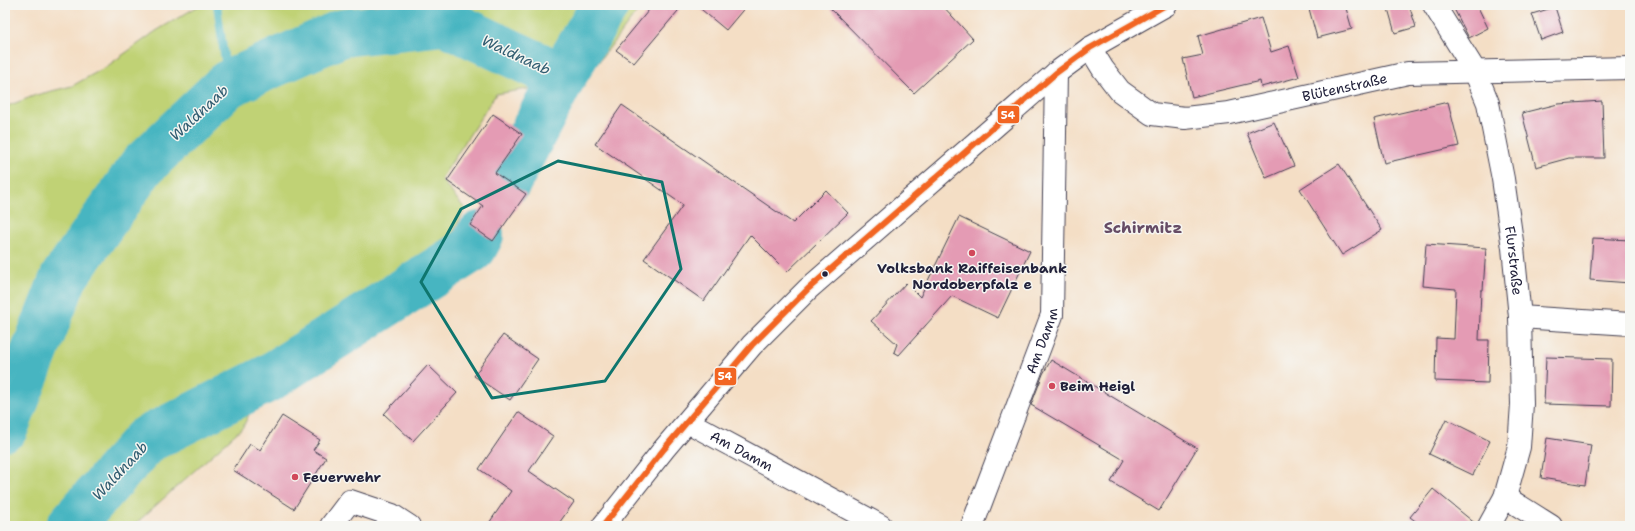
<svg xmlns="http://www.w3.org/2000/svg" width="1635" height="531" font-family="'Shantell Sans',sans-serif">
<rect width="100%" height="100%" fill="#f6f6f2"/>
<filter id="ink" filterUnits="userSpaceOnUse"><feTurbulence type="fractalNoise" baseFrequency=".025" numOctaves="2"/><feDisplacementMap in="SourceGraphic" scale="8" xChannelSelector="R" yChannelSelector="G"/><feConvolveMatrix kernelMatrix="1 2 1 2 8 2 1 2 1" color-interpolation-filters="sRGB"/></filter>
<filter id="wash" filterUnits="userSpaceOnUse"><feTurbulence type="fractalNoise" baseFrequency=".012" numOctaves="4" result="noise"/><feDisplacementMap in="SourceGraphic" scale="16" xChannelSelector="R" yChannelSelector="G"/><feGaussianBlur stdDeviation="0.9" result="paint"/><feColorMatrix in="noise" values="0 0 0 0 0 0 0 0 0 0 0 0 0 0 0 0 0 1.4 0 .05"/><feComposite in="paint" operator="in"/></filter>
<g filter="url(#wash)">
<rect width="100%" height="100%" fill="#f4dec5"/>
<path fill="#c0d275" stroke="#717a58" d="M 200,5 L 642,5 L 585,80 L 496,94 L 441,179 L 465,209 L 449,241 L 284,341 L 243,427 L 133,526 L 5,526 L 5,107 L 36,95 L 72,86 L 106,67 L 156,31 Z"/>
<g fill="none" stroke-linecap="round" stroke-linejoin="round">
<path stroke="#47b5c1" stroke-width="8" d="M 217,5 L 228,84"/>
<path stroke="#47b5c1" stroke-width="48" d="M 508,181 L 562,77 L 605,5
M 5,427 L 64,277 L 142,166 L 228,84 L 342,33 L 445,22 L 562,77
M 70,526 L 146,440 L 269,378 L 473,248 L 480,235"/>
</g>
<g id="blocks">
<path fill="#e49bb4" d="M 653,5 L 683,5 L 634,63 L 616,50 Z
M 696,5 L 747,5 L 726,30 Z
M 827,5 L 942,5 L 973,39 L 914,93 Z
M 1308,5 L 1345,5 L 1352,29 L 1317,38 Z
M 1387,5 L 1409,5 L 1416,27 L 1395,33 Z
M 1452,5 L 1477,5 L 1488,28 L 1469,38 Z
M 1555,7 L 1563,32 L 1541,40 L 1532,14 Z
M 1261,18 L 1271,52 L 1289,46 L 1299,77 L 1261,87 L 1260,81 L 1192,97 L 1183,59 L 1203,55 L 1198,36 Z
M 1602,101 L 1604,158 L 1569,158 L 1536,167 L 1522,113 L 1558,104 Z
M 1448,102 L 1459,146 L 1384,163 L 1374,119 Z
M 622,105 L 793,223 L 826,190 L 848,213 L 787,272 L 750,235 L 704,301 L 644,259 L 683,205 L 595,144 Z
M 493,114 L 522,134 L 495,173 L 526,194 L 493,241 L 470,225 L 483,206 L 447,181 Z
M 1274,122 L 1294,166 L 1266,178 L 1247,133 Z
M 1339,164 L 1382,230 L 1342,255 L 1300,189 Z
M 959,217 L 1030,251 L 998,318 L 952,296 L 899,355 L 894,352 L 897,344 L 871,321 L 906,283 L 920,297 Z
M 1593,238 L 1630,240 L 1630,283 L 1590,280 Z
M 1426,244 L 1486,248 L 1483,290 L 1481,290 L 1479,340 L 1489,340 L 1488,383 L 1435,381 L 1436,338 L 1454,339 L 1456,289 L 1423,286 Z
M 503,335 L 538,359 L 510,400 L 474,376 Z
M 1546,357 L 1612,359 L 1611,406 L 1544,404 Z
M 1051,360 L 1197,448 L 1159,511 L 1111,482 L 1124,460 L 1031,405 L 1043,374 Z
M 428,365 L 457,393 L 413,441 L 384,414 Z
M 518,412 L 553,436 L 529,471 L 574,502 L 557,526 L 487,526 L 511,491 L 479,469 Z
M 282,416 L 320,440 L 313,450 L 326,458 L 294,509 L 233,470 L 250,444 L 260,450 Z
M 1446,419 L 1490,441 L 1473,475 L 1429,454 Z
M 1547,438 L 1591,445 L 1585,485 L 1541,478 Z
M 1433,489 L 1477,525 L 1477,526 L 1422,526 L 1410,517 Z"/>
</g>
</g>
<g filter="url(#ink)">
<use href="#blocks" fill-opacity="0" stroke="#423e50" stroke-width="1"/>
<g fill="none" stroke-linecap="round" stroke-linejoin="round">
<defs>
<g id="minor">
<path id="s1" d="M 1434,5 L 1475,71 L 1488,103 L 1503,179 L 1513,248 L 1520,317 L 1522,404 L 1519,447 L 1505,497 L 1489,526"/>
<path id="s2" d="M 1090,48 L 1103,69 L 1120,91 L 1152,114 L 1185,118 L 1229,113 L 1408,73 L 1630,68"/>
<path d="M 1520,317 L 1630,324"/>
<path id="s3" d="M 688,422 L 881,526"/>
<path d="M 1505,497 L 1551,526"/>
<path d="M 331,526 L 350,501 L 392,515 L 409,526"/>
<path d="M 603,526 L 664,449 L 752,345 L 808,289 L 1056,73 L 1090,48 L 1166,5"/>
<path id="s4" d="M 972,526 L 1052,315 L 1056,73"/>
</g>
</defs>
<use href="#minor" stroke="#423e50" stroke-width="24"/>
<use href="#minor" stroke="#fff" stroke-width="22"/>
<defs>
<path id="bus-1" d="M 603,526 L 664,449 L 752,345 L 808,289 L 1056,73 L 1090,48 L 1166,5"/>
</defs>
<use href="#bus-1" stroke="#f6f6f2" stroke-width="9"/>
<use href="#bus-1" stroke="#f26522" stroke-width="6"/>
</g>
</g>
<path fill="none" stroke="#0f766e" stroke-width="3" stroke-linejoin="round" d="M 558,161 L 662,182 L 681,269 L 605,381 L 492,398 L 421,282 L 461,209 Z"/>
<g fill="#d1495b" stroke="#f6f6f2" stroke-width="1.5">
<circle cx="972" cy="253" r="4"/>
<circle cx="1052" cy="386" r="4"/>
<circle cx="295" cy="477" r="4"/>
</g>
<circle fill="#22223b" stroke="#f6f6f2" stroke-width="1.5" cx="825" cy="274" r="3.5"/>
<g text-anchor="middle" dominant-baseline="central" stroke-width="3" stroke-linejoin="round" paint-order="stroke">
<g font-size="14" fill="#22223b" stroke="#f6f6f2">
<text stroke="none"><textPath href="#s2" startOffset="288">Blütenstraße</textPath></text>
<text stroke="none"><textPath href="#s1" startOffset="272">Flurstraße</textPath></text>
<text stroke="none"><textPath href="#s4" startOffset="198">Am Damm</textPath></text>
<text stroke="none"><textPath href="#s3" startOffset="61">Am Damm</textPath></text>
</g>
<g font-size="14" font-weight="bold" fill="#22223b" stroke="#f6f6f2" text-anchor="start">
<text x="972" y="268" text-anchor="middle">Volksbank Raiffeisenbank<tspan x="972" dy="16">Nordoberpfalz e</tspan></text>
<text x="1060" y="386">Beim Heigl</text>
<text x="303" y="477">Feuerwehr</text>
</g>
<g font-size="15" font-style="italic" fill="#315d71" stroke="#f6f6f2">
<text transform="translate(516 55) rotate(25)">Waldnaab</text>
<text transform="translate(199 113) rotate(-43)">Waldnaab</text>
<text transform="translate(120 471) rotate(-47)">Waldnaab</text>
</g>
<g font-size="16" font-weight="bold" fill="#664c65" stroke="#f6f6f2">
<text x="1143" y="227">Schirmitz</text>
</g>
</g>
<g stroke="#f6f6f2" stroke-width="1.5">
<rect x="997" y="105" width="23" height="19" rx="4" fill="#f26522"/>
<rect x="714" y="367" width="23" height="19" rx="4" fill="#f26522"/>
</g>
<g font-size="11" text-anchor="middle" font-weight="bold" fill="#fff">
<text x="1008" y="119">54</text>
<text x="725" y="380">54</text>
</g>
<rect width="1635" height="531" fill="none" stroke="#f6f6f2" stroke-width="20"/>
</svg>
